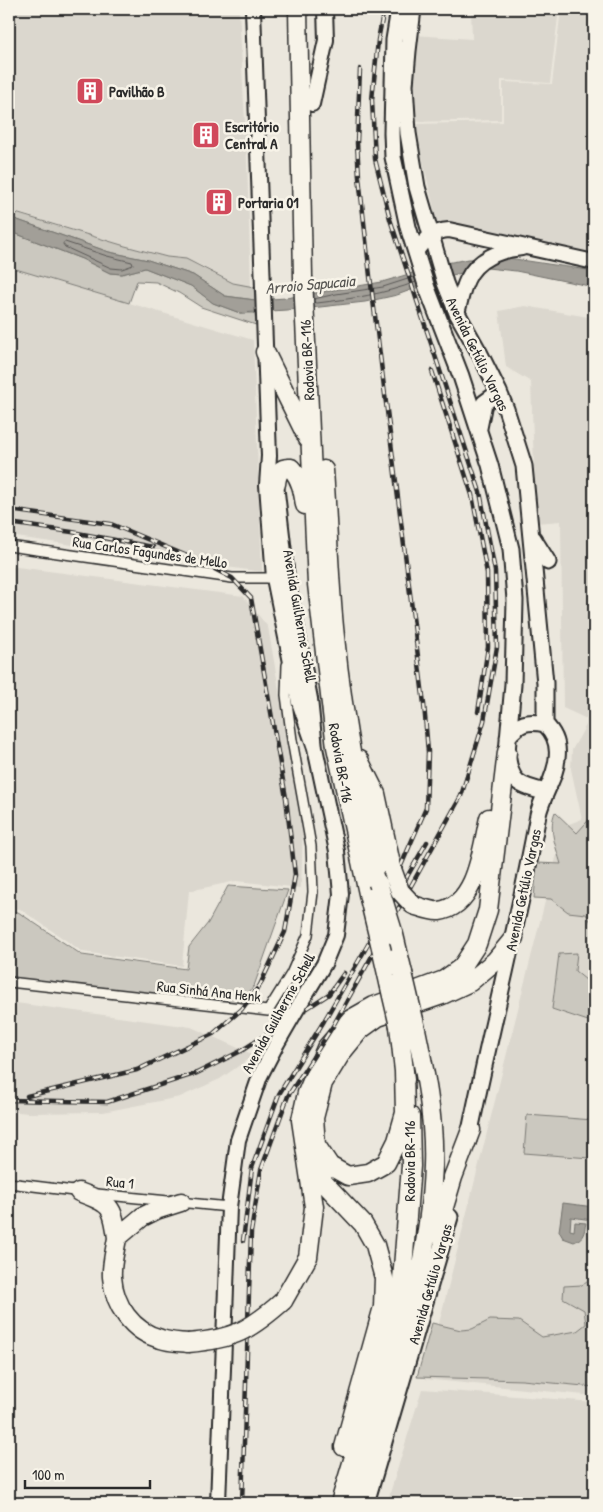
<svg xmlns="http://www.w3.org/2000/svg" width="603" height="1512" font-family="'Patrick Hand',sans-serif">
<rect width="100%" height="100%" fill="#ebe7dd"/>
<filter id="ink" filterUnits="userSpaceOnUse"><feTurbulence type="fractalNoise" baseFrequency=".02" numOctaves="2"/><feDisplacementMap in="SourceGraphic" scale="10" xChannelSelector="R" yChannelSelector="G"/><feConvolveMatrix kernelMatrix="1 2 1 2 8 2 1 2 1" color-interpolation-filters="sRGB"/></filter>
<g filter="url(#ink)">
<path fill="#dbd7ce" d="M 9,9 L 239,9 L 247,162 L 251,287 L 233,283 L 198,264 L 178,258 L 167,257 L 125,246 L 9,210 Z
M 534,9 L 559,9 L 550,83 L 501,80 L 501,120 L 413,122 L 411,79 L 414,35 L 472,39 L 471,10 L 533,13 Z
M 561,9 L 594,9 L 594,255 L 498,234 L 437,225 L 435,223 L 433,204 L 414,124 L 503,122 L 503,82 L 552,84 Z
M 9,267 L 253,340 L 262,572 L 9,536 Z
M 525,306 L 594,318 L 594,1396 L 425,1379 L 564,826 L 582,819 L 571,769 L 572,750 L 589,720 L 563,708 L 561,521 L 536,523 L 531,382 L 506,367 L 499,311 Z
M 9,566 L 243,596 L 268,627 L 303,827 L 301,888 L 236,881 L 189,891 L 182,966 L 83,952 L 20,909 L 9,908 Z
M 9,1002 L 191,1027 L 254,1055 L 220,1079 L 180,1097 L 103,1112 L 28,1113 L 9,1111 Z
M 422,1389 L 594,1402 L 594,1503 L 387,1503 Z"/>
<path fill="#cbc8bf" stroke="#7b7a75" d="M 9,211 L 125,246 L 167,257 L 186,259 L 233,283 L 254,287 L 255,300 L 225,296 L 193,275 L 148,260 L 109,252 L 9,217 Z
M 9,231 L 82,259 L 110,273 L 122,274 L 145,268 L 191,286 L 213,303 L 240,313 L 255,313 L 256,325 L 201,307 L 179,293 L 156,282 L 137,281 L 129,303 L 9,267 Z
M 555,812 L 577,833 L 594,814 L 594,927 L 586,914 L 568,912 L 551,899 L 534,898 L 537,863 L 561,864 C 556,847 548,829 555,812 Z
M 228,886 L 288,890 L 254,986 L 239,1005 L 9,978 L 9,911 L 18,912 L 82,955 L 186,969 L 189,947 L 208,923 Z
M 577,953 L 575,971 L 586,980 L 594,984 L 594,1023 L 552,1009 L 559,954 Z
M 527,1115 L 593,1120 L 590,1158 L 524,1153 Z
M 594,1275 L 594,1387 L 522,1380 L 417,1377 L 432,1323 L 461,1330 L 472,1329 L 490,1320 L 519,1321 L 542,1337 L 577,1331 L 586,1324 L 584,1310 L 563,1298 L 564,1286 L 582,1285 Z"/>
<path fill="#a29f98" stroke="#72716c" d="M 9,217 L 109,252 L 148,260 L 193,275 L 225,296 L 255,300 L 286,298 L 382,282 L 446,263 L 469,259 L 508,258 L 594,271 L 594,287 L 516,271 L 487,268 L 452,275 L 397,295 L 365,302 L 302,309 L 240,313 L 213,303 L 191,286 L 145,268 L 122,274 L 110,273 L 82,259 L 9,231 Z
M 563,1203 L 594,1207 L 592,1220 L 571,1217 L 570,1230 L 574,1231 L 575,1222 L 586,1223 C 584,1233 584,1238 574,1242 L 563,1238 L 559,1231 Z"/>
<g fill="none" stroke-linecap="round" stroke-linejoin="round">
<path stroke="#5b5957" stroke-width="1" d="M 65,242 L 107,256 L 132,262 L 133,265 L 122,269 L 111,268 L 65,247 L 63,244 Z
M 314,299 L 336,294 L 383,287 L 414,277
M 314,302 L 317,303 C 351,299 384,294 416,282"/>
<defs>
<path id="street" d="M 9,546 L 232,578 L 279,578
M 9,982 L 268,1011 L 291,974 L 308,935 L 313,892 L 311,846 L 292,740 L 286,695 L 287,665
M 9,1183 L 82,1192
M 97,1194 L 229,1207"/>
<path id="secondary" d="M 253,9 L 269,456 L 267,485 L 274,578 L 299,702 L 315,748
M 312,104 L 326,40 L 325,9
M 416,252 C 424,240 433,231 449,230 L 594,262
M 457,313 C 460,303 462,290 467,280 C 476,259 500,250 522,248
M 274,474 L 276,484 L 287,578 L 310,699 L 315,748 L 337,851 L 341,894 L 336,935 L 324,964 L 298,1007
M 218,1503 L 229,1207 L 238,1140 L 260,1076 L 276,1045"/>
<path id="primary" d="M 399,9 L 394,40 L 392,133 L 393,157 L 408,227 L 427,288 L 461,376 L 490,465 L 511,549 L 515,600 L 513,684 L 507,752 C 510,783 519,786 546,792
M 413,9 L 408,51 L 405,85 L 408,133 L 417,187 L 445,283 L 457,313 L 480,354 L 499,392 L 506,409 L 524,466 L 545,683 L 545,724 C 554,733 559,744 557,758 C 556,778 542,795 538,815 C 518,924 490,1032 468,1141
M 479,428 L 484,403 L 499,392
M 533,538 L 548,562
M 508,737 C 519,723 527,720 545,724
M 366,1503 L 450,1217"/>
<path id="highway" d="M 298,9 L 303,277 L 317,584 L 336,747 L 369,898
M 265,352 L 308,439
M 324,470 C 328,526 329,582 335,637 C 343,720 359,802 378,883
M 276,484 C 277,474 280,467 291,468 C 301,479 303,491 305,505
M 359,760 L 376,794 L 392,869
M 413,905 C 420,907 432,912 439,911 C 477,906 482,848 489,818
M 394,935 L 403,973
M 382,952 L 389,983
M 399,1026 L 405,1080
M 404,1071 L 405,1113 L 397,1141 L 386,1163 L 368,1173 L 348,1176 L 330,1166 L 316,1145 L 314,1118 L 323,1083 L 342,1052 L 360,1030 L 378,1017 L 442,995 L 470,982 L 495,961 L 514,938
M 308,1166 L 363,1224 L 375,1245 L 384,1278 L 383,1307 L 344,1447
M 79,1192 C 111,1204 113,1205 117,1238
M 181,1202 L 156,1210 L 142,1217 L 117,1238 C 115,1251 111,1265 112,1277 C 114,1305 132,1332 161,1339 C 169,1342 179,1342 188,1343
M 436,1234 L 453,1177 L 471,1130
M 283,1301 L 308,1257 L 314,1207 L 301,1120 L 307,1093 L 326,1048 L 351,1019 L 374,1006 L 444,980 L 462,967 L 477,944 L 488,910 L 507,752
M 340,1503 L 391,1333 L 402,1280 L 411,1166 L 410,1116
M 353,1503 C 386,1393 429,1282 433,1166 C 435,1117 424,1067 414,1020"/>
</defs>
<use href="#street" stroke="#2b2b2b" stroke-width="12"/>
<use href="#secondary" stroke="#2b2b2b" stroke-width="18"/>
<use href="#primary" stroke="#2b2b2b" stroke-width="19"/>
<use href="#highway" stroke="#2b2b2b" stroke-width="21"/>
<use href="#street" stroke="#f7f3e8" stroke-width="9"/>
<use href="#secondary" stroke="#f7f3e8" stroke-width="14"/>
<use href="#primary" stroke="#f7f3e8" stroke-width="15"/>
<use href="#highway" stroke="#f7f3e8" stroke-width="18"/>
<defs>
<path id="rail" d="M 360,69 L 357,143 L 359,177 L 370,276 L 424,704 L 428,752 L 426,808 L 384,905
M 432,371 L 472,495 L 487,573 L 488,647 L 478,712
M 9,510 L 111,524 L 199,561 L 232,578 L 251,598 L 286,798 L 295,875 L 285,932 L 260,985 L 242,1009 L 213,1034 L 137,1070 L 27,1096
M 9,523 L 72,532 L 153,547
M 9,1100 L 107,1102 L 197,1073 L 241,1051 L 329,994 L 344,973
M 243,1241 L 252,1168 L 279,1094 L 324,1021 L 427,842
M 242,1503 L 251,1232 L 261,1170 L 288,1096 L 333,1026 L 461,796 L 484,721 L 497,647 L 495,571 L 480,492 L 390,219 L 375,159 L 372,100 L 378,40 L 384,9"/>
</defs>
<use href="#rail" stroke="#2b2b2b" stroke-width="4.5"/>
<use href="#rail" stroke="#f7f3e8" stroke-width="2.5" stroke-dasharray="8" stroke-linecap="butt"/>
<defs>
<path id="secondary-bridge" d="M 276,1045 L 298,1007"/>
<path id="highway-bridge" d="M 392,869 L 400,891 L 413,905
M 378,883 L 394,935
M 369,898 L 382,952
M 403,973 L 414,1020
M 389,983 L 399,1026
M 188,1343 C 234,1339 249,1331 283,1301"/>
</defs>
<use href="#secondary-bridge" stroke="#2b2b2b" stroke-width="18" stroke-linecap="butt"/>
<use href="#highway-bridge" stroke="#2b2b2b" stroke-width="21" stroke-linecap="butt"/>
<use href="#secondary-bridge" stroke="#f7f3e8" stroke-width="14"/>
<use href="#highway-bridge" stroke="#f7f3e8" stroke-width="18"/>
</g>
</g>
<defs>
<symbol id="building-square" viewBox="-11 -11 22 22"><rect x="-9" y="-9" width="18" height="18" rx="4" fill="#d1495b" stroke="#f7f3e8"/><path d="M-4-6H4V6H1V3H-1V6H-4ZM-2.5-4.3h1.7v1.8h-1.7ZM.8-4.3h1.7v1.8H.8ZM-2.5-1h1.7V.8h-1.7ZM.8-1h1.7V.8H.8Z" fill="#fff"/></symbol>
</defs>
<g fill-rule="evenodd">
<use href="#building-square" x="74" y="75" width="32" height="32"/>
<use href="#building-square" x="190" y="119" width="32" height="32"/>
<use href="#building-square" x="203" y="186" width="32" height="32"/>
</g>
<g text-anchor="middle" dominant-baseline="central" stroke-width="5" stroke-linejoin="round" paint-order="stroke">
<g font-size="15" font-weight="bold" fill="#2b2b2b" stroke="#f7f3e8" text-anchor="start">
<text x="109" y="91">Pavilhão B</text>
<text x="225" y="126">Escritório<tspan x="225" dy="17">Central A</tspan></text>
<text x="238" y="202">Portaria 01</text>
</g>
<g font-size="15" fill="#2b2b2b" stroke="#f7f3e8">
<text transform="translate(478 354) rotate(64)">Avenida Getúlio Vargas</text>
<text transform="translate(307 360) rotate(-93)">Rodovia BR-116</text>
<text transform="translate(150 552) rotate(8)">Rua Carlos Fagundes de Mello</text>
<text transform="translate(300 616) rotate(80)">Avenida Guilherme Schell</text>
<text transform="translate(341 763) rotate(80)">Rodovia BR-116</text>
<text transform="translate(523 890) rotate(-78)">Avenida Getúlio Vargas</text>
<text transform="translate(209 991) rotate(6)">Rua Sinhá Ana Henk</text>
<text transform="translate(278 1013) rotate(-61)">Avenida Guilherme Schell</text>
<text transform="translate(409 1161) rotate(-90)">Rodovia BR-116</text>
<text transform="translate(120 1182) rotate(6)">Rua 1</text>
<text transform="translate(430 1284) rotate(-74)">Avenida Getúlio Vargas</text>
</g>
<g font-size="16" font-style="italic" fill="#555451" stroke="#f7f3e8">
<text transform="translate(310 284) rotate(-5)">Arroio Sapucaia</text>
</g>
</g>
<rect width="603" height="1512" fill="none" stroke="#f7f3e8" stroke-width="30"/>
<rect x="15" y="15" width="573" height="1482" fill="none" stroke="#2b2b2b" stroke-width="2" filter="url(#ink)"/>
<path d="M25 1480v8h125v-8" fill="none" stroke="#2b2b2b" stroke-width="2.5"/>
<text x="32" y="1480" font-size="15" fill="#2b2b2b" stroke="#f7f3e8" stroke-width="4" paint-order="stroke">100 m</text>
</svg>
